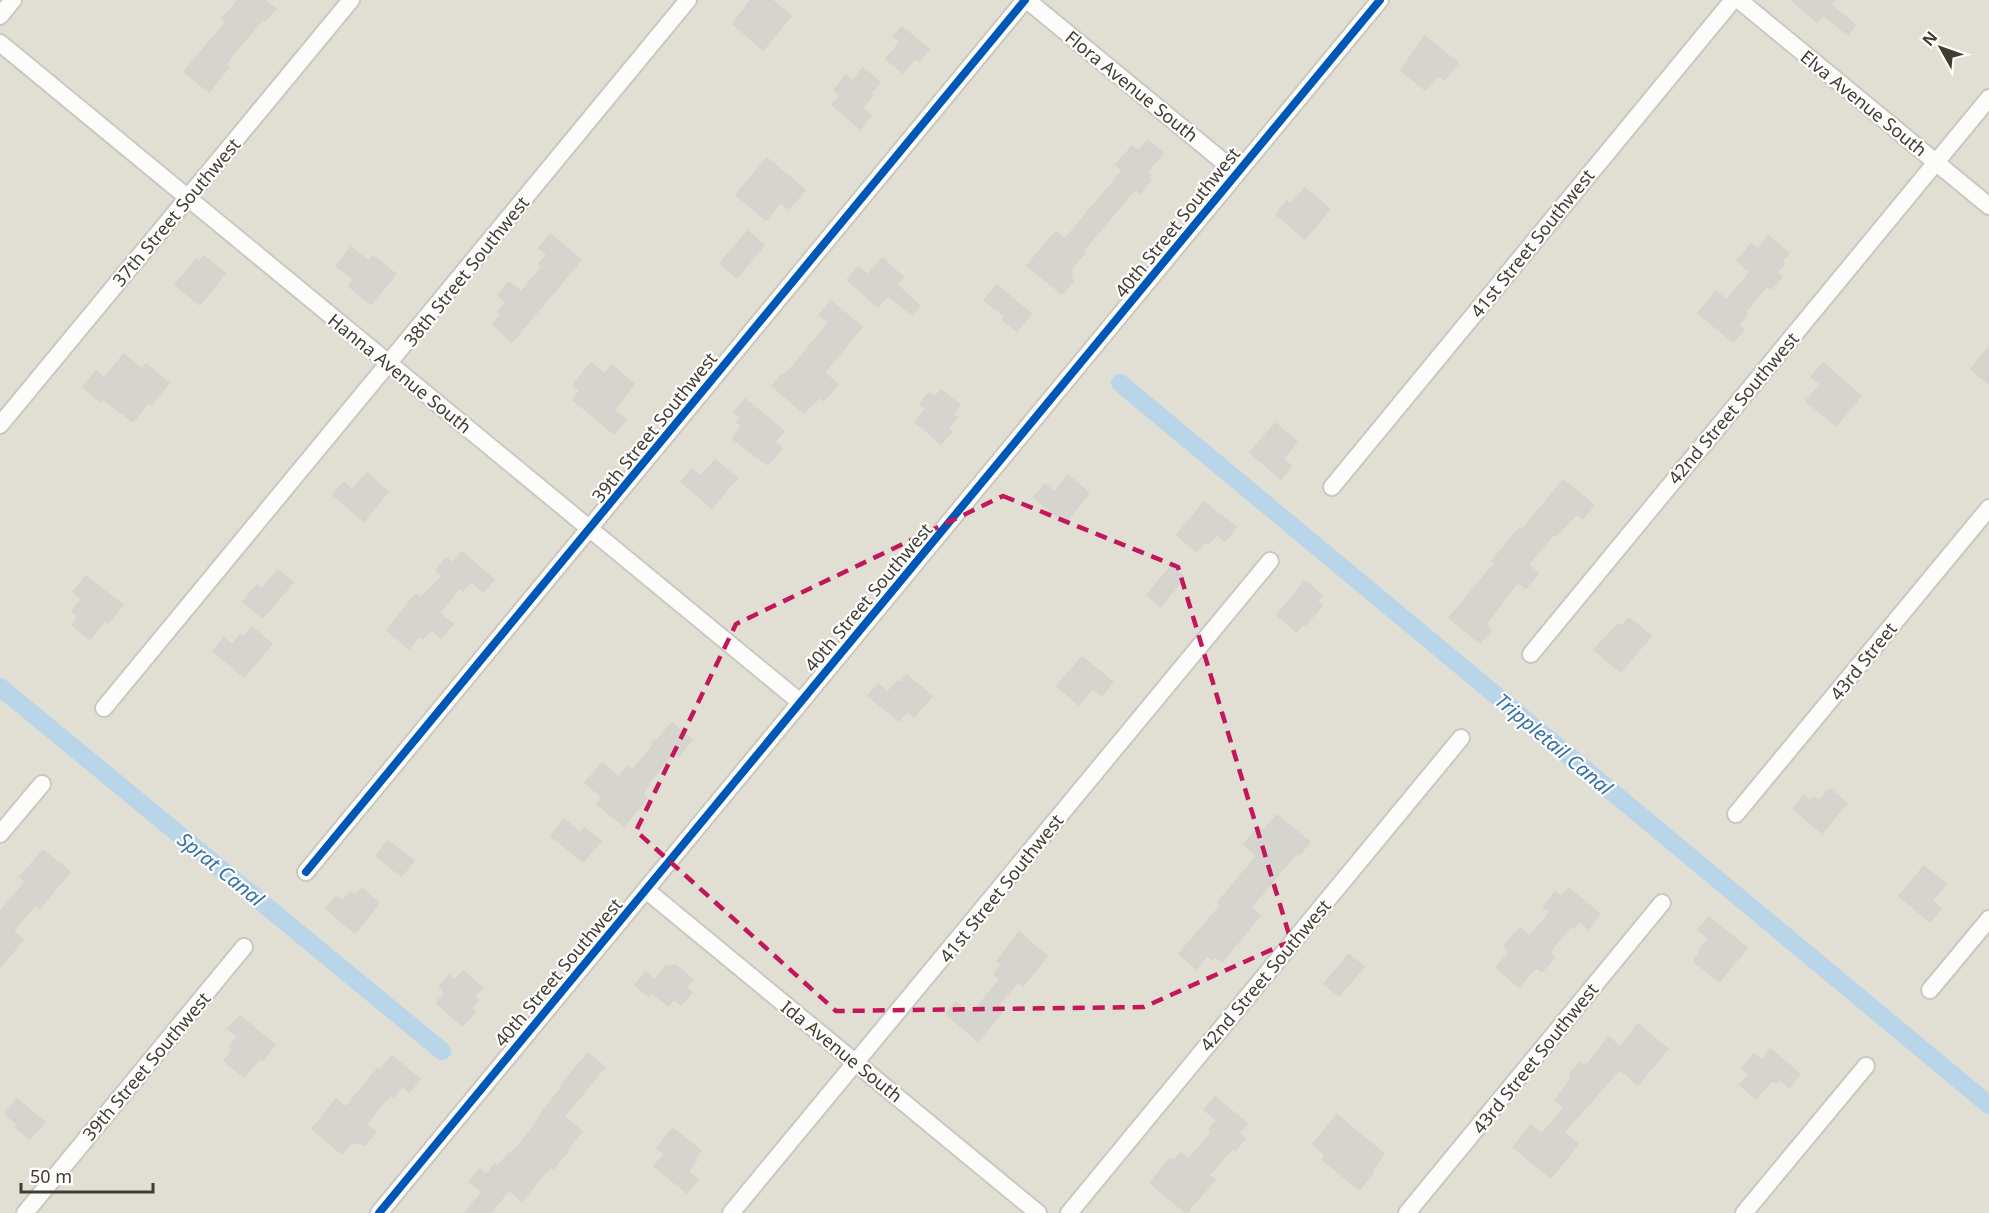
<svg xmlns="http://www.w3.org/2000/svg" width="1989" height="1213" font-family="'Noto Sans',sans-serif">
<rect width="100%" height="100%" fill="#edece6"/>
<path fill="#e1ded3" d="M 0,0 L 1989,0 L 1989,1213 L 0,1213 Z"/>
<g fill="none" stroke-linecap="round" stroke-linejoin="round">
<path stroke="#b8d5ea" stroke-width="18" d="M 1120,383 L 1989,1105
M 0,687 L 442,1051"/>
</g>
<path fill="#d6d4cf" stroke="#d5d3cc" stroke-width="1.5" d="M 238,0 L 265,0 L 276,9 L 265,21 L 263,19 L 231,57 L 226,64 L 229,67 L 209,92 L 184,72 L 226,22 L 222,19 Z
M 751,0 L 772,0 L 791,16 L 763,50 L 733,24 Z
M 1791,0 L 1835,0 L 1831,5 L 1855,25 L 1848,35 L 1823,15 L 1817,22 Z
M 902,27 L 929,49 L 919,61 L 916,58 L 903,73 L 886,59 L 900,42 L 893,37 Z
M 1425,36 L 1458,63 L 1444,80 L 1438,75 L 1425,90 L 1401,70 Z
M 863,68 L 880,82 L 871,93 L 873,95 L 862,108 L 871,115 L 860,129 L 832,105 L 840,96 L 834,90 L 846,75 L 852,81 Z
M 1148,140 L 1163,153 L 1147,172 L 1151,175 L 1148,178 L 1151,180 L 1140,193 L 1135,189 L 1082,252 L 1084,254 L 1069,272 L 1073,275 L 1070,278 L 1073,281 L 1062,294 L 1027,266 L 1056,231 L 1065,239 L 1122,171 L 1116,165 L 1132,146 L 1139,151 Z
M 767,158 L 805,190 L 789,209 L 781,202 L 766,220 L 736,195 Z
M 1305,188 L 1330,209 L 1305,239 L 1276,214 L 1287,201 L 1291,204 Z
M 748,231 L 764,245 L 737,278 L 720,263 Z
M 550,234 L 581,260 L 512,342 L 493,325 L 501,314 L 498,312 L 506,302 L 498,295 L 509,282 L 521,292 L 542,267 L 539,264 L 547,254 L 539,248 Z
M 1768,236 L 1789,253 L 1781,262 L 1784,264 L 1776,273 L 1782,277 L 1771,289 L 1767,286 L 1745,312 L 1748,314 L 1738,325 L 1744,330 L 1733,342 L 1698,313 L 1716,291 L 1726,300 L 1750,272 L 1737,261 L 1751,244 L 1758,249 Z
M 351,247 L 368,261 L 373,256 L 396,274 L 371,304 L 348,286 L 354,280 L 336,266 Z
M 204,256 L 225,273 L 200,305 L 175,285 L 196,260 L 199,262 Z
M 882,258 L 903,277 L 897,285 L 920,306 L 912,315 L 888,295 L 878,307 L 847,280 L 858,267 L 868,275 Z
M 997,285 L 1031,314 L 1017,331 L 1002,319 L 1004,316 L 984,300 Z
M 831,301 L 862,327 L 824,373 L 838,384 L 824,401 L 819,397 L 804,413 L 772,386 L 782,374 L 783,375 L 794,365 L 829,322 L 819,315 Z
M 1989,347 L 1989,384 L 1971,369 Z
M 124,354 L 142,369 L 146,364 L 169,383 L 151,405 L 148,402 L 133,422 L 103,399 L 101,402 L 83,387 L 96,371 L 104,378 Z
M 591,363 L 605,374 L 612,365 L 634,384 L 614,411 L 626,420 L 614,434 L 573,400 L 580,391 L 573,385 Z
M 1823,363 L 1861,396 L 1836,426 L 1806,401 L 1821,384 L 1811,377 Z
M 941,390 L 960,405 L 953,414 L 957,417 L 948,428 L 952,431 L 941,444 L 915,422 L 926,409 L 920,404 L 929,392 L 935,397 Z
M 745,399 L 784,431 L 775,442 L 782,448 L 768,465 L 732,438 L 742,426 L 737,422 L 741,417 L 734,412 Z
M 1275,423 L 1297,442 L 1283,459 L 1292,466 L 1281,479 L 1250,453 Z
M 715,460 L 737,478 L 712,508 L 681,482 L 692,469 L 701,476 Z
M 367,473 L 388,492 L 364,521 L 333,495 L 344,482 L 352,490 Z
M 1068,475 L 1089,493 L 1065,523 L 1034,497 L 1045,484 L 1054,492 Z
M 1563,480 L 1594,505 L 1583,519 L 1577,514 L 1556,536 L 1553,535 L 1528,565 L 1538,573 L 1526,588 L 1518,582 L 1485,625 L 1491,630 L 1480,643 L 1449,618 L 1495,563 L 1492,561 L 1519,528 L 1522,530 Z
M 1204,502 L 1236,527 L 1225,541 L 1217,534 L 1209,544 L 1205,541 L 1197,552 L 1177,535 Z
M 462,552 L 494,579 L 483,592 L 471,581 L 463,591 L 460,588 L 439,613 L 453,624 L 441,638 L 431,629 L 423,639 L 419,636 L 409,649 L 387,630 L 416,594 L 421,598 L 442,576 L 436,570 L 446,558 L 452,563 Z
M 1171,566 L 1184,577 L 1161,607 L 1147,595 Z
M 278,570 L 293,582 L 263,618 L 243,602 L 257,585 L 262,589 Z
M 86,576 L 123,605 L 108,623 L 105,620 L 90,639 L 72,625 L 78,617 L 72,611 L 82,599 L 73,592 Z
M 1305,581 L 1322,595 L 1317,601 L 1322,605 L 1306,625 L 1304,623 L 1297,632 L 1277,615 Z
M 1629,618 L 1651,636 L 1621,672 L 1594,650 L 1618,624 L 1622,627 Z
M 252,627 L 272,644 L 244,677 L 213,651 L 224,638 L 232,645 L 240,635 L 244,637 Z
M 1082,657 L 1113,682 L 1102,696 L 1093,688 L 1079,705 L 1057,686 Z
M 907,675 L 932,696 L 914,717 L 907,711 L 899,721 L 868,696 L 878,684 L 888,692 L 898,681 L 900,683 Z
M 672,723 L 692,739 L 679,756 L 674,752 L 647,784 L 649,785 L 642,794 L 647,798 L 624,826 L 597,804 L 602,797 L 585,783 L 602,763 L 619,777 L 627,767 L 632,771 L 653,746 L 652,742 L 656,741 Z
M 1830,789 L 1847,803 L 1822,833 L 1793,809 L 1804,796 L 1811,801 L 1814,797 L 1819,801 Z
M 1277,815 L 1310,842 L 1299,855 L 1297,853 L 1251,907 L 1260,915 L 1222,962 L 1215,956 L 1212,960 L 1207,956 L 1196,969 L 1179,954 L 1221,905 L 1218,902 L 1257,856 L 1244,844 L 1258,827 L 1263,831 Z
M 564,819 L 580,833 L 584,828 L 601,841 L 583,862 L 551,836 Z
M 388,841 L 414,861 L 401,876 L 376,856 Z
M 43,850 L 70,872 L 40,908 L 36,904 L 13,931 L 23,939 L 0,968 L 0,912 L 25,882 L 20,877 Z
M 1924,866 L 1946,884 L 1932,901 L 1941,909 L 1930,922 L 1899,896 Z
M 362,888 L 379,903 L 355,933 L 326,909 L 337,896 L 343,901 L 350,892 L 355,896 Z
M 1569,888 L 1600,914 L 1588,929 L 1579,921 L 1574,928 L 1571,926 L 1549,952 L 1554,957 L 1542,972 L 1536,967 L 1519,987 L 1496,967 L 1510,952 L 1504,946 L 1520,928 L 1530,936 L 1550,912 L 1543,907 L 1555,892 L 1561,897 Z
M 1709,917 L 1747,948 L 1719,982 L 1694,961 L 1700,952 L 1699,950 L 1709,939 L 1698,930 Z
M 1019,932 L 1047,956 L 1023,986 L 1018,982 L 998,1005 L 1004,1010 L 978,1041 L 946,1014 L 956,1002 L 970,1013 L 974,1011 L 1000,979 L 994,974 L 1001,965 L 997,961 Z
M 1349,954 L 1364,967 L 1339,996 L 1324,984 Z
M 675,965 L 693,979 L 686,987 L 692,992 L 681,1005 L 674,999 L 668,1006 L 651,992 L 649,996 L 635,985 L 646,972 L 655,980 L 666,966 Z
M 463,971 L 483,988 L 474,997 L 478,1000 L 471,1009 L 475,1012 L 463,1026 L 436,1003 L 445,993 L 439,987 L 449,975 L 455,980 Z
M 240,1016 L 275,1045 L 263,1060 L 260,1058 L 244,1077 L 224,1061 L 233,1050 L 229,1047 L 238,1037 L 228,1029 Z
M 1638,1024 L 1668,1049 L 1638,1085 L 1620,1069 L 1564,1132 L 1578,1144 L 1551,1178 L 1513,1147 L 1531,1125 L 1542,1134 L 1564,1108 L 1555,1100 L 1572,1078 L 1569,1075 L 1580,1063 L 1585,1067 L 1609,1037 L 1620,1047 Z
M 1770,1049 L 1800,1074 L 1789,1088 L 1779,1079 L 1776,1083 L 1772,1080 L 1756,1099 L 1740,1085 L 1749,1075 L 1742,1068 L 1754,1054 L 1762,1060 Z
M 588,1053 L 605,1067 L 564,1116 L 582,1131 L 567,1149 L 569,1150 L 553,1169 L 550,1167 L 522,1201 L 509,1190 L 490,1213 L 465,1213 L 482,1192 L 469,1182 L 480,1169 L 486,1175 L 495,1164 L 498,1166 L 509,1153 L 511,1154 L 532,1129 L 540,1117 L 539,1116 L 562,1087 L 561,1085 Z
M 392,1056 L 420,1079 L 409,1092 L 403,1086 L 393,1097 L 391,1094 L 366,1124 L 376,1132 L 365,1145 L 352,1142 L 342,1154 L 312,1129 L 336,1099 L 346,1107 L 378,1068 L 380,1070 Z
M 1215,1097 L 1247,1123 L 1239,1133 L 1245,1139 L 1235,1151 L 1232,1148 L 1209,1176 L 1215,1180 L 1186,1213 L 1150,1183 L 1170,1158 L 1174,1161 L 1181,1153 L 1189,1159 L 1212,1132 L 1209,1130 L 1217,1120 L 1204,1110 Z
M 17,1099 L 45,1122 L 30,1139 L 15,1127 L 17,1124 L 5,1114 Z
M 1337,1115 L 1384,1154 L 1372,1171 L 1374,1172 L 1359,1190 L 1322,1159 L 1325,1155 L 1313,1144 Z
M 673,1128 L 701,1151 L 695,1158 L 697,1160 L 688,1171 L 698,1180 L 687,1193 L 654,1166 L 665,1154 L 657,1148 Z"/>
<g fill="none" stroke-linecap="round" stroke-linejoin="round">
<defs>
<path id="street" d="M 1027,0 L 1237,173
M 1739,0 L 1989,206
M 0,16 L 13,0
M 0,43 L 800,702
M 0,425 L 351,0
M 1332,487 L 1733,0
M 1531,654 L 1989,98
M 104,708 L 688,0
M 1736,814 L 1989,508
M 0,834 L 42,784
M 306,872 L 1025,0
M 646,890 L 1038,1213
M 1930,990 L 1989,919
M 25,1213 L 244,947
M 379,1213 L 1380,0
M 731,1213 L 1270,561
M 1069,1213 L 1461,738
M 1407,1213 L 1662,903
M 1744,1213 L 1866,1066"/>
</defs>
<use href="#street" stroke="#c9c8c2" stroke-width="20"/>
<use href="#street" stroke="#fcfcfb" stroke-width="16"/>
<defs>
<path id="cycleway" d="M 306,872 L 1025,0
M 379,1213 L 1380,0"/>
</defs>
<use href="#cycleway" stroke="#fff" stroke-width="11"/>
<use href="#cycleway" stroke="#0057b8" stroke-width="8"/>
</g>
<path fill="none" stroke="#c2185b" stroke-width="4.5" stroke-dasharray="12 8" stroke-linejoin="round" d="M 1003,496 L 1178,567 L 1291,941 L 1144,1007 L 836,1011 L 636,831 L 736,624 Z"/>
<g text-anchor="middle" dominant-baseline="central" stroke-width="4.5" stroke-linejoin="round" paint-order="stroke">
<g font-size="18" fill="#423d33" stroke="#fff">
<text transform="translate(1132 86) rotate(39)">Flora Avenue South</text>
<text transform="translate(1864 103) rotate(39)">Elva Avenue South</text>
<text transform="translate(176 212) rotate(-50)">37th Street Southwest</text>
<text transform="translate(1177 222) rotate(-51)">40th Street Southwest</text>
<text transform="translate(1532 243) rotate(-51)">41st Street Southwest</text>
<text transform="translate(466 271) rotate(-51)">38th Street Southwest</text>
<text transform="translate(400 373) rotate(39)">Hanna Avenue South</text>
<text transform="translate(1733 408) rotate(-50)">42nd Street Southwest</text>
<text transform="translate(654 427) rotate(-51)">39th Street Southwest</text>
<text transform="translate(868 597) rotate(-50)">40th Street Southwest</text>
<text transform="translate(1863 661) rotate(-51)">43rd Street</text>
<text transform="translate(1001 888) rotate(-51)">41st Street Southwest</text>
<text transform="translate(558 972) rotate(-50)">40th Street Southwest</text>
<text transform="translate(1265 975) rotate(-50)">42nd Street Southwest</text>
<text transform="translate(842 1051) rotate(39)">Ida Avenue South</text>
<text transform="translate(1535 1058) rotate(-51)">43rd Street Southwest</text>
<text transform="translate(146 1066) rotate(-50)">39th Street Southwest</text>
</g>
<g font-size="20" font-style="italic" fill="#3372a8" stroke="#fff">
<text transform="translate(1554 744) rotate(40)">Trippletail Canal</text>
<text transform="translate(221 869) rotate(39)">Sprat Canal</text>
</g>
</g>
<g transform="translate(1941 48) rotate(310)" stroke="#ffffff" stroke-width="4.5" paint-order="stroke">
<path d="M0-4.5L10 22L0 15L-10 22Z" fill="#423d33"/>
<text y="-9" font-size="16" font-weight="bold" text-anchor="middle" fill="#423d33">N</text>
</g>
<path d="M21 1183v9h132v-9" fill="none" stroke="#423d33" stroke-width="3"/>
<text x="30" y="1183" font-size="18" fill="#423d33" stroke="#ffffff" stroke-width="4.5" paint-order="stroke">50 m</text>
</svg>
